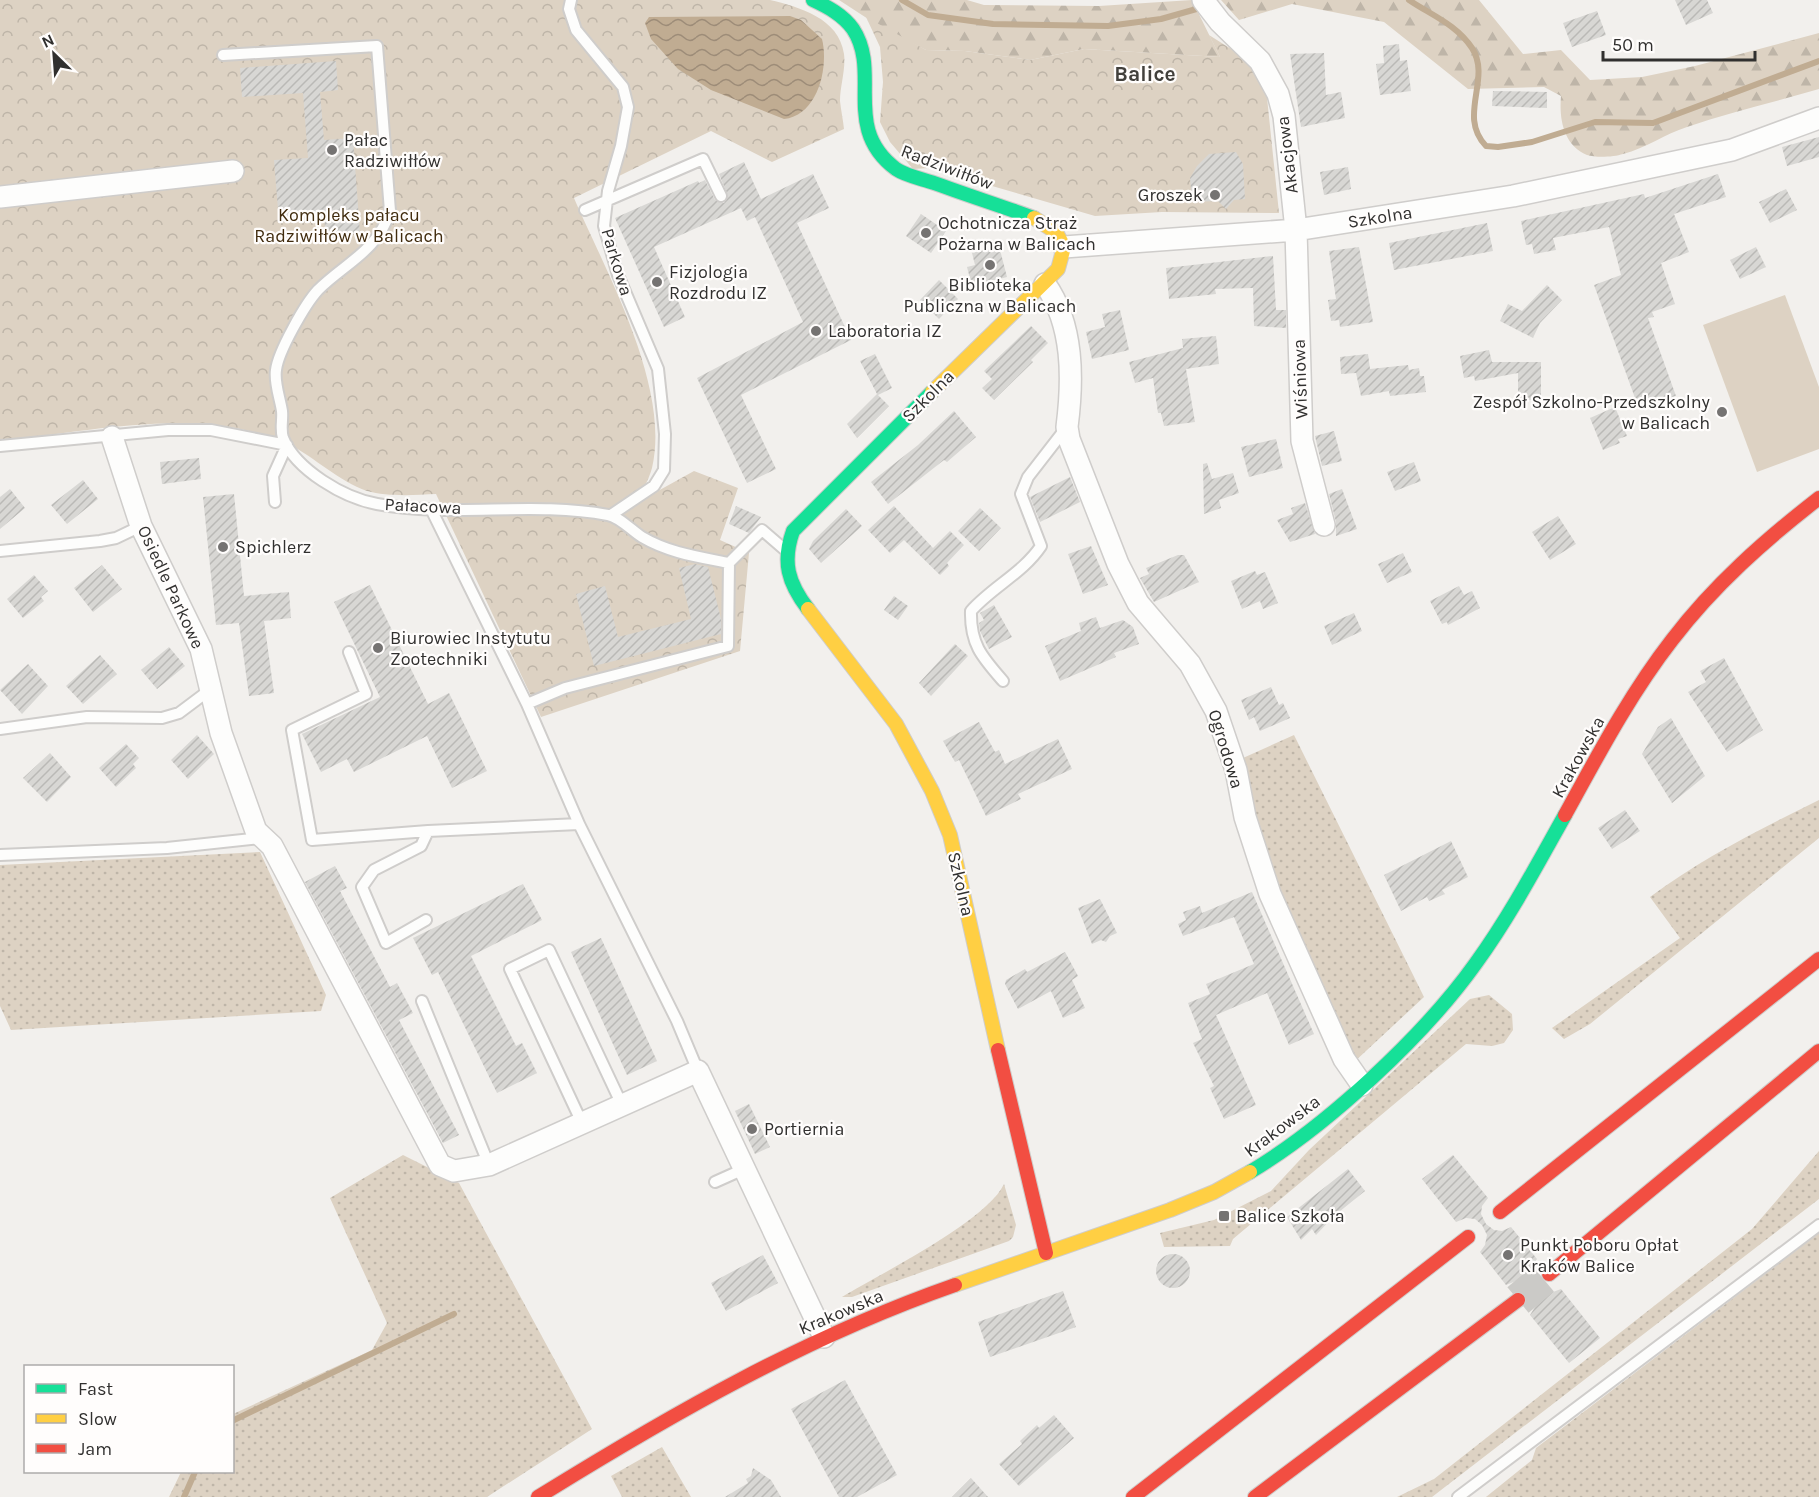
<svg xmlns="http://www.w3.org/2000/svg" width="1819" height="1497" font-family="Karla,sans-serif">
<defs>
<pattern id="grass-dots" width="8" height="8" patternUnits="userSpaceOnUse" patternTransform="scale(1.5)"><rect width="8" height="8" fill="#ddd2c3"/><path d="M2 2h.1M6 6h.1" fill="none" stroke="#beb5a8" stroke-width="1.8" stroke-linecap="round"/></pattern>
<pattern id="forest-firs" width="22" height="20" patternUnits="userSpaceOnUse" patternTransform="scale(1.5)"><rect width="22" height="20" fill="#ddd2c3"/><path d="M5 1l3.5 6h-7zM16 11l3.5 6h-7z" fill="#beb5a8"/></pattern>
<pattern id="park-crowns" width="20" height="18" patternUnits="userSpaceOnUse" patternTransform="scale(1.5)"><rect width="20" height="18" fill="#ddd2c3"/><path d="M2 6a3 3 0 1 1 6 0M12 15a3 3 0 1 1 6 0" fill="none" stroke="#beb5a8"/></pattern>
<pattern id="water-waves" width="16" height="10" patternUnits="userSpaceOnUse" patternTransform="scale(1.5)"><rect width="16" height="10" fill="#c0ac92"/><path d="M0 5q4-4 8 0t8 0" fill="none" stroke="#9d8c78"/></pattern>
<pattern id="building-hatch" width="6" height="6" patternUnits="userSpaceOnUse" patternTransform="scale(1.5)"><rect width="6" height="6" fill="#d8d7d4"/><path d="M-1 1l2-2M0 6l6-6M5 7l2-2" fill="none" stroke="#bab9b6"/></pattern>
</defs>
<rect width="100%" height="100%" fill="#f2f0ed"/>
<path fill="url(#grass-dots)" d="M 1294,735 L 1424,997 L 1352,1064 L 1266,869 L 1243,758 Z
M 1819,800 L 1819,838 L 1590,1024 L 1564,1039 L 1552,1028 L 1680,938 L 1650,897 C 1702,858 1760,829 1819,800 Z
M 260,852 L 326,995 L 321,1011 L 11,1030 L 0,1006 L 0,865 Z
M 1489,995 L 1512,1014 L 1513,1030 L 1504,1043 L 1492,1046 L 1466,1044 L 1233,1239 L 1230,1246 L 1164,1247 L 1160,1233 L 1214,1220 L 1271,1191 L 1309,1150 L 1470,999 Z
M 1819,1151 L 1819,1199 L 1432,1497 L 1397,1497 L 1434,1479 L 1752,1229 Z
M 403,1155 L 459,1183 L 592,1429 L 487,1497 L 169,1497 L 181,1472 L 232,1472 L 233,1414 L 372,1350 L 387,1323 L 330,1198 Z
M 1004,1184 L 1016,1225 L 1013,1237 L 1009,1241 L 852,1297 L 842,1297 C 880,1274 987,1221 1004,1184 Z
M 1819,1233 L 1819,1497 L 1486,1497 L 1532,1460 L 1536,1448 Z
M 662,1447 L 691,1497 L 622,1497 L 611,1476 Z"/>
<path fill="url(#forest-firs)" d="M 839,0 L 967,0 L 984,5 L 1099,6 L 1192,0 L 1220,57 L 1084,49 L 1030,60 L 965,51 L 926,50 L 885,30 Z
M 1221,0 L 1479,0 L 1523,54 L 1561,50 L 1590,80 L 1642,77 L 1695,66 L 1819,33 L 1819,89 C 1775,102 1730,112 1687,127 C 1665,134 1646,148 1623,154 C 1614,157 1596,158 1587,155 C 1563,145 1559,118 1561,96 L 1544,87 L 1468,89 L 1384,22 L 1292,4 L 1239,20 Z"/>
<path fill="url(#park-crowns)" d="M 0,0 L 770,0 C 799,7 839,18 844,54 C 846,69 840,86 840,101 C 841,110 843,120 844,129 L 772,162 L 711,131 L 574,198 C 606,272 671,387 652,468 C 649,479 642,491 638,502 L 694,471 L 738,488 L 720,540 L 749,553 L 740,651 L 541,717 L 436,494 C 415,495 388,497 367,491 C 339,481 315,458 289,444 C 277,437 259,433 245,430 C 167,413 79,433 0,441 Z
M 866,17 L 926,50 L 965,51 L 1030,60 L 1084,49 L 1220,57 L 1209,35 L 1247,59 L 1266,88 L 1279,213 L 1162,212 L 1095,216 L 930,168 L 913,169 L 890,142 L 880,122 L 883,82 L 880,47 Z"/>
<path fill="#ddd2c3" d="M 1785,295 L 1819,387 L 1819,449 L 1757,472 L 1703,325 Z"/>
<path fill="url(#water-waves)" d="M 790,16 L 801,20 L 822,39 C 829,67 818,115 784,119 L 711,90 L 678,69 L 651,39 L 645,23 L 649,17 Z"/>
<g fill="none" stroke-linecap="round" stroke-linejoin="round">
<path stroke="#c0ac92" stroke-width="6" d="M 902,0 L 928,15 L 993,24 L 1108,26 L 1161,19 L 1200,8
M 1409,0 C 1431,15 1456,24 1472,48 C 1492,79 1457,116 1486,146 L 1498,147 L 1532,142 L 1595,122 L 1653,123 L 1819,61
M 232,1421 L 454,1314
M 184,1497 L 195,1472"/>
</g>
<path fill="url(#building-hatch)" d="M 1675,0 L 1707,0 L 1713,13 L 1686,25 Z
M 1597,11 L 1606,35 L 1572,47 L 1563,23 Z
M 1399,44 L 1400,61 L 1407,60 L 1411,91 L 1380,95 L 1376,64 L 1384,63 L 1383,46 Z
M 1324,53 L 1326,95 L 1341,92 L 1345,118 L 1301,127 L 1290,54 Z
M 336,61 L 338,90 L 320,92 L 324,140 L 353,138 L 360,233 L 326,236 L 324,218 L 279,222 L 274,160 L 308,158 L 303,93 L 242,97 L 240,68 Z
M 1493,91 L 1547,92 L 1547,108 L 1492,106 Z
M 1819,137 L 1819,157 L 1787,166 L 1782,147 Z
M 1236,152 L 1243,164 L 1245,199 L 1234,200 L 1226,209 L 1218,201 L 1192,202 L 1190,178 L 1197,166 L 1209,154 Z
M 744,162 L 761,199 L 813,174 L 829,208 L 797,223 L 851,340 L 741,395 L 776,469 L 747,483 L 697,378 L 803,322 L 755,217 L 747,221 L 741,208 L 654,247 L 685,317 L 664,327 L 615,218 L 698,181 L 699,183 L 705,180 L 715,200 L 724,203 L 728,196 L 719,174 Z
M 1348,167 L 1351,189 L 1324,195 L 1320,172 Z
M 1718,174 L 1726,197 L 1674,214 L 1689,252 L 1661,263 L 1675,304 L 1652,312 L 1654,317 L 1648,318 L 1676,396 L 1639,409 L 1594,285 L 1621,275 L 1609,227 L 1553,238 L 1556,250 L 1534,254 L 1532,244 L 1526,245 L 1521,221 L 1644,194 L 1645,198 Z
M 1786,189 L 1797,210 L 1770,223 L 1759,202 Z
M 921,214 L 946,231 L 931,253 L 906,236 Z
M 1487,223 L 1493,251 L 1394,270 L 1389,243 Z
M 999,246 L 1007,277 L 972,286 L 967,267 L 975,265 L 972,253 Z
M 1359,247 L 1373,322 L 1340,327 L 1339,320 L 1331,321 L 1328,300 L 1336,299 L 1329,251 Z
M 1756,247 L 1766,267 L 1740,279 L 1730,260 Z
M 1273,256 L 1276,310 L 1286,310 L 1286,328 L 1254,326 L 1253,288 L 1215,289 L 1216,294 L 1169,299 L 1166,268 Z
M 939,280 L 958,299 L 939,319 L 920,300 Z
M 1547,285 L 1562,300 L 1540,323 L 1533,338 L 1500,321 L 1508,304 L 1522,311 Z
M 1120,310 L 1129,350 L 1092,359 L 1086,332 L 1105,327 L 1102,314 Z
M 1031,326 L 1048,343 L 1031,360 L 1033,362 L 994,400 L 982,388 L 992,379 L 984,371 Z
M 1216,336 L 1219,364 L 1186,369 L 1195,422 L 1164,426 L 1161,413 L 1158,413 L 1153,378 L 1135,383 L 1129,362 L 1183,348 L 1182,339 Z
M 1489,350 L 1492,362 L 1541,362 L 1541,400 L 1518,400 L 1518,373 L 1475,381 L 1474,376 L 1464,378 L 1460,356 Z
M 875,354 L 892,388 L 878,395 L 889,406 L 857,438 L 847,424 L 877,394 L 860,361 Z
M 1368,354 L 1370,369 L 1408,365 L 1409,370 L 1419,368 L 1420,376 L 1424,376 L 1426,392 L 1390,396 L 1389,391 L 1361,396 L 1356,373 L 1341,374 L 1340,357 Z
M 1615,407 L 1627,436 L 1618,439 L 1620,443 L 1603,450 L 1590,418 Z
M 954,411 L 976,437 L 947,462 L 944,460 L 888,504 L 871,482 L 918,445 Z
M 1334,431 L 1342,461 L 1322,466 L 1315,436 Z
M 1276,439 L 1283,468 L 1249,477 L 1241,447 Z
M 199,458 L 201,479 L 162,484 L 160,462 Z
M 1414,462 L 1421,481 L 1395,491 L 1387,472 Z
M 1207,463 L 1212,479 L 1233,473 L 1239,493 L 1219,500 L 1221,508 L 1204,514 L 1203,464 Z
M 1070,477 L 1080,502 L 1040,522 L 1030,497 Z
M 83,480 L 98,499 L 67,524 L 51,505 Z
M 10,489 L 25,508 L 0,529 L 0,497 Z
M 1342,489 L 1357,529 L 1336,536 L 1336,522 L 1329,494 Z
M 234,494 L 244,596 L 289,592 L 291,618 L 264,621 L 274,693 L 249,696 L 239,623 L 216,625 L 203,497 Z
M 1305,503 L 1315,534 L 1290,542 L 1277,520 L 1293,514 L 1291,508 Z
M 736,506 L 761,517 L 749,533 L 729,524 Z
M 894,506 L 933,548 L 950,531 L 964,545 L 947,563 L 949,566 L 940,575 L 904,540 L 890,553 L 868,530 Z
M 980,508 L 1001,528 L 979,551 L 958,531 Z
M 846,509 L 862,526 L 821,563 L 809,549 L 813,541 Z
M 1558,516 L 1576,544 L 1550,560 L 1532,532 Z
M 1091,546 L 1108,585 L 1083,594 L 1068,554 Z
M 1403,553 L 1412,572 L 1387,583 L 1378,564 Z
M 1178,555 L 1184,555 L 1199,582 L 1154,602 L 1140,578 L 1149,574 L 1146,568 Z
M 695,564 L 708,567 L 721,619 L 721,634 L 594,666 L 576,594 L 605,586 L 618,637 L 691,619 L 679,568 Z
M 102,565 L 122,589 L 93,612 L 74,588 Z
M 1255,571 L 1257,575 L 1265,572 L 1278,603 L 1263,609 L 1260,601 L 1242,609 L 1231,581 Z
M 34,575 L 48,591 L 41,597 L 44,601 L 23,618 L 7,599 Z
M 370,585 L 428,704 L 449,693 L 487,771 L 452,788 L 427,736 L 354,772 L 347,759 L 321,772 L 302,734 L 380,697 L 334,602 Z
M 1459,586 L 1464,595 L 1472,591 L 1480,608 L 1448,625 L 1447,622 L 1442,624 L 1430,601 Z
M 894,596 L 908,606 L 898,620 L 884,610 Z
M 994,605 L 1012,637 L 989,649 L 980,631 L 979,623 L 984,620 L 980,613 Z
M 1354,613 L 1362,631 L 1332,645 L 1324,626 Z
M 1096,617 L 1100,628 L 1123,620 L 1133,627 L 1139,644 L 1114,653 L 1116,657 L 1060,681 L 1045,646 L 1081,631 L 1079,623 Z
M 955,644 L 968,656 L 931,696 L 919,683 Z
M 169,647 L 185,666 L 157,689 L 141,670 Z
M 100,655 L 117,674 L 83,704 L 66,686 Z
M 1724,658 L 1763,730 L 1727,752 L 1688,692 L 1706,682 L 1700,671 Z
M 28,664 L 48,686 L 22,714 L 0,690 Z
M 1271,687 L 1279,705 L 1283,703 L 1290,718 L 1260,731 L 1254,717 L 1249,720 L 1241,700 Z
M 1671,718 L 1705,776 L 1672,803 L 1642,754 L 1658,727 Z
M 979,722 L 995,752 L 999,750 L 1005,764 L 1058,739 L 1072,769 L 1018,794 L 1021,799 L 986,816 L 959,760 L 955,762 L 943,741 Z
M 197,735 L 214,754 L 188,779 L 171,760 Z
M 126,744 L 139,758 L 133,764 L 136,768 L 116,787 L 99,768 Z
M 50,753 L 71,777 L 47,802 L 23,778 Z
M 1625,810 L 1640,831 L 1612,849 L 1598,828 Z
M 1451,841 L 1468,877 L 1442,890 L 1445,894 L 1429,901 L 1427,897 L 1401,911 L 1384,875 Z
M 335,866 L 347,888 L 340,891 L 390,987 L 397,983 L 413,1013 L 399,1020 L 459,1135 L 443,1143 L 305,882 Z
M 523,884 L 542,920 L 471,956 L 516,1046 L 522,1043 L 537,1073 L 497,1093 L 438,972 L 432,975 L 413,938 Z
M 1252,892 L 1314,1034 L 1289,1045 L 1267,993 L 1216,1015 L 1256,1105 L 1224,1119 L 1210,1088 L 1214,1086 L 1193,1043 L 1202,1039 L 1188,1003 L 1210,994 L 1206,984 L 1254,964 L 1234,917 L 1183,936 L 1178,924 L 1186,920 L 1183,912 L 1200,906 L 1202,913 Z
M 1100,899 L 1117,933 L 1110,936 L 1106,942 L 1101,940 L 1092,944 L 1078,908 Z
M 601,938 L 657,1061 L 627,1075 L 571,952 Z
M 1065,952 L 1078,976 L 1072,980 L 1085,1008 L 1063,1018 L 1051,991 L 1018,1009 L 1005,984 L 1006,980 L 1025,969 L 1027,972 Z
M 749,1104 L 770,1147 L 755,1154 L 735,1111 Z
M 1453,1155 L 1488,1198 L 1482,1206 L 1481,1214 L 1486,1224 L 1494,1230 L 1502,1231 L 1511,1227 L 1537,1259 L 1531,1268 L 1531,1278 L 1534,1285 L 1543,1292 L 1553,1292 L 1561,1289 L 1600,1338 L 1569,1363 L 1530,1315 L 1535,1307 L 1537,1298 L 1533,1288 L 1526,1283 L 1516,1281 L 1506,1285 L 1480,1252 L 1485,1245 L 1487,1235 L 1482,1225 L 1475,1219 L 1466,1218 L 1456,1222 L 1422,1179 Z
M 1348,1169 L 1365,1191 L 1334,1216 L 1316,1235 L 1312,1229 L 1301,1240 L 1287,1217 Z
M1156 1271a17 17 0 1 1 34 0a17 17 0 1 1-34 0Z
M 763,1255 L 778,1283 L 726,1311 L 711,1283 Z
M 1063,1291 L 1076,1327 L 990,1357 L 978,1322 Z
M 845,1380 L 897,1475 L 857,1497 L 839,1497 L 791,1409 Z
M 1054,1415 L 1074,1438 L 1019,1486 L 999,1464 L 1022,1444 L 1020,1441 L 1037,1425 L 1039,1428 Z
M 753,1468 L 771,1480 L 781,1497 L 725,1497 L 748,1483 L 746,1479 L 751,1476 Z
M 971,1478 L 988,1497 L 952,1497 Z"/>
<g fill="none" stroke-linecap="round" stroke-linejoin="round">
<path stroke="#cbcac7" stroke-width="33" stroke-dasharray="33 16" stroke-linecap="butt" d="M 1518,1300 L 1549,1274"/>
<defs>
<path id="lane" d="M 571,0 L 569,9 L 576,30 L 623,87 L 628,107 L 621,146 L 608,191 L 604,226 L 618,275 L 658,369 L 665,434 L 664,470 L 654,486 L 611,515
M 223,55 L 377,46 L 390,211 C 378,251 345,263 318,290 C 305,304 278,352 276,370 C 274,383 280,398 282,411 C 283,420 280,429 283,438 C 296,470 344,498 377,504 C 453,518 532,501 608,515 C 620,517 632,531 642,537 C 669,553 699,557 729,563 L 728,646 L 565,688 L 527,704
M 585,210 L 703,159 L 721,196
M 0,446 L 168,430 L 211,430 L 287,445 L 273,476 L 275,502
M 431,509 L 527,704 L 579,824 L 677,1021 L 698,1071
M 0,551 L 100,541 L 116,538 L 141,526
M 729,563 L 762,530 L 784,549
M 349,652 L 366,694 L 292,730 L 312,840 L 428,831 L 579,824
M 1003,681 C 982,657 970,644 971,611 C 992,587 1023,573 1041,546 L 1021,494 L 1028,477 L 1066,428
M 0,729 L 87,717 L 162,718 L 179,713 L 211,689
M 0,855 L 167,848 L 261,838
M 426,920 L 386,943 L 362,887 L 374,870 L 421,846 L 428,831
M 422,1001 L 489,1165
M 582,1123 L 510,969 L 549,950 L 622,1105
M 715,1182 L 744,1169
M 1458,1497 L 1819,1225"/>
<path id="street" d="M 1203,0 L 1220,22 L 1260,61 L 1278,94 L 1284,116 L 1296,230 L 1302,441 L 1324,525
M 0,197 L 233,171
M 1064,247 L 1296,230 L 1513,196 L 1732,150 L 1819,118
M 1045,284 C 1074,325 1073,380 1067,427 L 1069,439 L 1118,564 L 1138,603 L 1190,664 L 1216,711 L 1236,770 L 1245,817 L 1270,894 L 1344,1059 L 1362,1085
M 112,437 L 141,526 L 201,649 L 221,733 L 256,831 L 272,846 L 440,1165 L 454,1171 L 489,1165 L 698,1071 L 824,1337"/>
<path id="fast" d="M 813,0 C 828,7 843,15 853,29 C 882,73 841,128 896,169 C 906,176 923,179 934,183 C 967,195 1001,206 1034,218
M 808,609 C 788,583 782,562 793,531 L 932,392
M 1250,1172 C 1327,1126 1424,1036 1476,963 C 1510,916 1537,865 1565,815"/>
<path id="slow" d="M 932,392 L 1058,269 L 1064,247 L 1056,232 L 1034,218
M 808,609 L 896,724 L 932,791 L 950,835 L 998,1050
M 955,1285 L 1170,1210 L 1214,1192 L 1250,1172"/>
<path id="jam" d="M 1565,815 C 1598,755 1630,694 1672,640 C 1714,585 1765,540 1819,498
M 998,1050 L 1046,1253
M 1500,1212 L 1819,959
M 1549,1274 L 1819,1051
M 538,1497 C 672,1414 806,1337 955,1285
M 1133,1497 L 1468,1237
M 1255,1497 L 1518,1300"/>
</defs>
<use href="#lane" stroke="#cfcdcb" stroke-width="14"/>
<use href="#street" stroke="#cfcdcb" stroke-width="24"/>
<use href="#fast" stroke="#cfcdcb" stroke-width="16"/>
<use href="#slow" stroke="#cfcdcb" stroke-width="16"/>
<use href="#jam" stroke="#cfcdcb" stroke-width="16"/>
<use href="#lane" stroke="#fdfdfc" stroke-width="10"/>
<use href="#street" stroke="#fdfdfc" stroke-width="21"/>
<use href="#fast" stroke="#16e098" stroke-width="14"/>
<use href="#slow" stroke="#ffcf43" stroke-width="14"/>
<use href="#jam" stroke="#f24e42" stroke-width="14"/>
</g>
<g fill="#757372" stroke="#fffdfc" stroke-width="2">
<circle cx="332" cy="150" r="6"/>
<circle cx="1215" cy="195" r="6"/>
<circle cx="926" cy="233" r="6"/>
<circle cx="990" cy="265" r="6"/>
<circle cx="657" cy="282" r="6"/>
<circle cx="816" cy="331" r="6"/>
<circle cx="1722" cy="412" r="6"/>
<circle cx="223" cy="547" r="6"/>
<circle cx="378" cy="648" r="6"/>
<circle cx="752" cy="1129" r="6"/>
<rect x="1218" y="1210" width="12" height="12" rx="3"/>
<circle cx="1508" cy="1255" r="6"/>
</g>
<g text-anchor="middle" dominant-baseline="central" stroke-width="4.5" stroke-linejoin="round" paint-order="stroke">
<g font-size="18" fill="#31302f" stroke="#fffdfc" text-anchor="start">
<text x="344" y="140">Pałac<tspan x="344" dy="21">Radziwiłłów</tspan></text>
<text x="1203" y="195" text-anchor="end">Groszek</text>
<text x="938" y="223">Ochotnicza Straż<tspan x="938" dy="21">Pożarna w Balicach</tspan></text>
<text x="669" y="272">Fizjologia<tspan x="669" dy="21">Rozdrodu IZ</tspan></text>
<text x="990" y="285" text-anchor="middle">Biblioteka<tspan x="990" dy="21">Publiczna w Balicach</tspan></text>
<text x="828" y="331">Laboratoria IZ</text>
<text x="1710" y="402" text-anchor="end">Zespół Szkolno-Przedszkolny<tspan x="1710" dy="21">w Balicach</tspan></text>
<text x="235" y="547">Spichlerz</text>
<text x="390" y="638">Biurowiec Instytutu<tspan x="390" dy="21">Zootechniki</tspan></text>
<text x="764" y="1129">Portiernia</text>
<text x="1236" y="1216">Balice Szkoła</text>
<text x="1520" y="1245">Punkt Poboru Opłat<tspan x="1520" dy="21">Kraków Balice</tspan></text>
</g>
<g font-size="18" fill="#31302f" stroke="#fffdfc">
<text transform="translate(1287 155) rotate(-97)">Akacjowa</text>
<text transform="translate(947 167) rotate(21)">Radziwiłłów</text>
<text transform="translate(1380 217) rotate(-9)">Szkolna</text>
<text transform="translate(617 262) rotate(73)">Parkowa</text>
<text transform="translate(1300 379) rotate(-92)">Wiśniowa</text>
<text transform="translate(928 396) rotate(-45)">Szkolna</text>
<text transform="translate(423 506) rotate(3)">Pałacowa</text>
<text transform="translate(171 587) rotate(65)">Osiedle Parkowe</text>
<text transform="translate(1226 749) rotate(73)">Ogrodowa</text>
<text transform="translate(1578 757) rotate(-61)">Krakowska</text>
<text transform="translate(961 884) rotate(77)">Szkolna</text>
<text transform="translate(1282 1126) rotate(-37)">Krakowska</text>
<text transform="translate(841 1312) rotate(-23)">Krakowska</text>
</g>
<g font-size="18" fill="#402b0d" stroke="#fffdfc">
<text x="349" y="215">Kompleks pałacu<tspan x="349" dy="21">Radziwiłłów w Balicach</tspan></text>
</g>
<g font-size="21" font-weight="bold" fill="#42403c" stroke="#fffdfc">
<text x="1145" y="74">Balice</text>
</g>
</g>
<rect x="24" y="1365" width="210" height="108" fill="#fffdfc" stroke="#adabaa" stroke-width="1.5"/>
<rect x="36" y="1384" width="30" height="9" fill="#16e098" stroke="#adabaa" stroke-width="1.5"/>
<text x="78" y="1395" font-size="18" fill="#31302f">Fast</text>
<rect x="36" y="1414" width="30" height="9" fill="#ffcf43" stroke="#adabaa" stroke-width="1.5"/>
<text x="78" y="1425" font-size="18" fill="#31302f">Slow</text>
<rect x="36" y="1444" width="30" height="9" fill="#f24e42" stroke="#adabaa" stroke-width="1.5"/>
<text x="78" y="1455" font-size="18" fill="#31302f">Jam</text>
<g transform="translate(54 54) rotate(335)" stroke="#fffdfc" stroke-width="4.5" paint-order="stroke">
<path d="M0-4.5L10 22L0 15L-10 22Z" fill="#31302f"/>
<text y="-9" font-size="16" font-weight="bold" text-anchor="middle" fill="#31302f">N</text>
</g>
<path d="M1603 51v9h152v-9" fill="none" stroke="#31302f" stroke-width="3"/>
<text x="1612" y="51" font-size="18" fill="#31302f" stroke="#fffdfc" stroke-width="4.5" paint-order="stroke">50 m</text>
</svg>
